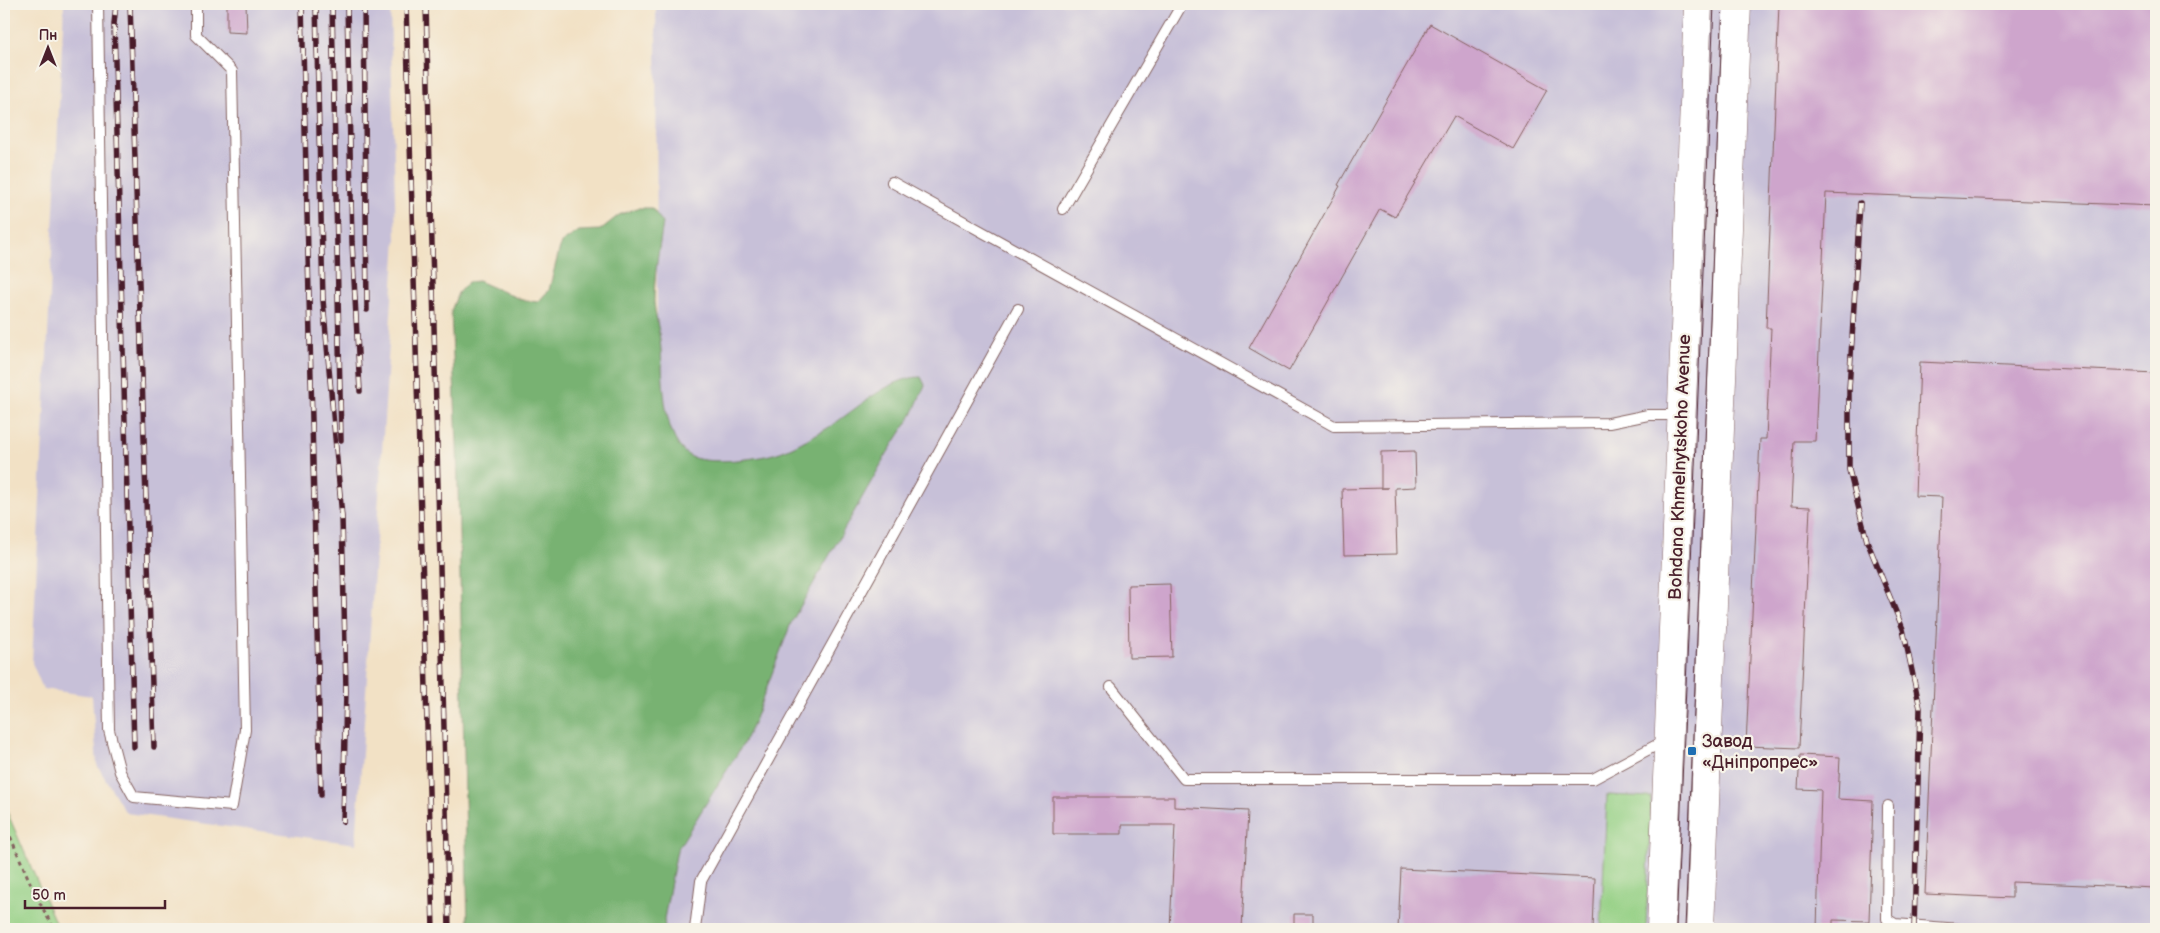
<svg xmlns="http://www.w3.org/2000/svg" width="2160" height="933" font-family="'Balsamiq Sans',sans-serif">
<rect width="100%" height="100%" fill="#f7f3e8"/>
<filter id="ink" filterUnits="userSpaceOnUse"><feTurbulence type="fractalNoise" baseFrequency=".02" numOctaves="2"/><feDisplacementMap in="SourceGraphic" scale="10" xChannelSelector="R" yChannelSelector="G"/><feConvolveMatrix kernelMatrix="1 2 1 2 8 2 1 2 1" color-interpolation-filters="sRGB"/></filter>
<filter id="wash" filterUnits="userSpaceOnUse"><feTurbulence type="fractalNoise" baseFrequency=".0096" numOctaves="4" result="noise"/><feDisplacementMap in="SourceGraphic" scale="20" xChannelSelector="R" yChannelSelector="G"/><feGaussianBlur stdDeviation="1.12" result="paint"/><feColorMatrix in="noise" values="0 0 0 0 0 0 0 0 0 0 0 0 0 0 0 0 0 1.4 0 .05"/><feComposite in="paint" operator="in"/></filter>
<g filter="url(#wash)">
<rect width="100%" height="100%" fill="#f2e1c5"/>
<path fill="#c7c0d8" d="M 64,4 L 390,4 L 396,239 L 356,844 L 126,813 L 97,765 L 92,696 L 43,689 L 32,663 Z
M 656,4 L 2156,4 L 2156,929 L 659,929 Z"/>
<path fill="#95d085" stroke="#707858" d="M 1607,795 L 1651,797 L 1646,929 L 1601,929 Z
M 4,805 L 58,929 L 4,929 Z"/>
<path fill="#78b272" stroke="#61684e" d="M 637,208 L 652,208 L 663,223 C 659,249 654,276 654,302 C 655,315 659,328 660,340 C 664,370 660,436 688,455 C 704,466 756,459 774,454 C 792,449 810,437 826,429 C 854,412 888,377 921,377 L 925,385 L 912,415 L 888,452 L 791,623 L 753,724 L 742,746 L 677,850 L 664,919 L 665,929 L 468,929 L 457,445 L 451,311 L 458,293 L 468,282 L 478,281 L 522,300 L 538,302 L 549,290 L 561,243 L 579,231 L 600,230 L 619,215 Z"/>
<g id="blocks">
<path fill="#cea5cc" d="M 227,4 L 246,4 L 247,33 L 227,32 Z
M 1779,4 L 2156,4 L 2156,206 L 1826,193 L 1815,441 L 1794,441 L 1791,506 L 1810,507 L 1799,748 L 1746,746 L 1760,439 L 1766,439 L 1771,328 L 1766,328 Z
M 1430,24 L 1547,90 L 1513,149 L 1454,116 L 1395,217 L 1380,209 L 1289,371 L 1249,348 L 1340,186 L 1338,185 Z
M 1920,362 L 2156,373 L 2156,888 L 2012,882 L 2012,898 L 1925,894 L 1942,497 L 1915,496 Z
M 1415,451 L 1416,487 L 1395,488 L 1397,554 L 1344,555 L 1342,489 L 1388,488 L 1381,488 L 1381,452 Z
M 1170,584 L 1172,657 L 1129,658 L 1128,585 Z
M 1800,755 L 1840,757 L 1838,799 L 1873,801 L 1869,921 L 1833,920 L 1833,929 L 1817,929 L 1821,790 L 1798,789 Z
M 1053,797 L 1174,797 L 1174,807 L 1248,811 L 1242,929 L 1170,929 L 1175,825 L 1122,825 L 1122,834 L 1053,834 Z
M 1401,869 L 1595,878 L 1593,929 L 1398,929 Z
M 1294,914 L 1313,914 L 1313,929 L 1294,929 Z"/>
</g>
</g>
<g filter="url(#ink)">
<use href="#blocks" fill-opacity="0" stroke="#856361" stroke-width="1"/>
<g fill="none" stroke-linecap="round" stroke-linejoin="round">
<defs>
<path id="lane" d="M 98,4 L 109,730 L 120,772 L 134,797 L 232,806 L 245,730 L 232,71 L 196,35 L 196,4
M 892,182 L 1334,426 L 1609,423 L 1648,415 L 1682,415
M 1063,209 L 1182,4
M 1111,687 L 1184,779 L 1593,779 L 1666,740
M 1888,806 L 1887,919 L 1895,924 L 1960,929
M 695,929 L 701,881 L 1018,309"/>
<path id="secondary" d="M 1661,929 L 1698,4
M 1700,929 L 1737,4"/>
</defs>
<use href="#lane" stroke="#856361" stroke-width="12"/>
<use href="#secondary" stroke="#856361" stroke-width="29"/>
<path stroke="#856361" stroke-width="3" stroke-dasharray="4 4" stroke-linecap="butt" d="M 4,822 L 35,894 L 54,929"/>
<use href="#lane" stroke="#fff" stroke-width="10"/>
<use href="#secondary" stroke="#fff" stroke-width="28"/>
<path stroke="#4a1f2b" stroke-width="1" d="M 1676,929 L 1714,4
M 1685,929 L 1723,4"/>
<defs>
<path id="rail" d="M 116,4 L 114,24 L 134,747
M 130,4 L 154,747
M 302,4 L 321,795
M 316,4 L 323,300 L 342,517 L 346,691 L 343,822
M 332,4 L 341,440
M 347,4 L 352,242 L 360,391
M 364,4 L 367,310
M 406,4 L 433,929
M 426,4 L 449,929
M 1860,203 L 1849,390 L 1849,470 L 1867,541 L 1903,629 L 1920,708 L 1914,929"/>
</defs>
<use href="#rail" stroke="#4a1f2b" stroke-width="5.5"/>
<use href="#rail" stroke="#f7f3e8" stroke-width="4" stroke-dasharray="11" stroke-linecap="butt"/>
</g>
</g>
<rect fill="#1f6fb2" stroke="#f7f3e8" stroke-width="2" x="1687" y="746" width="10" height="10" rx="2.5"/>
<g text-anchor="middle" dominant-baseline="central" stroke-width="4.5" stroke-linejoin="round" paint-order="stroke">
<g font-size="18" fill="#4a1f2b" stroke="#f7f3e8">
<text transform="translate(1680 467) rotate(-88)">Bohdana Khmelnytskoho Avenue</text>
</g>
<g font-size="18" fill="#4a1f2b" stroke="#f7f3e8" text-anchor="start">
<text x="1702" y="741">Завод<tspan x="1702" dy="21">«Дніпропрес»</tspan></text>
</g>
</g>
<rect width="2160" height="933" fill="none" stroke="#f7f3e8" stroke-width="20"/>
<g transform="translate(48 48)" stroke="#f7f3e8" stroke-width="4" paint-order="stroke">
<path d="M0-4L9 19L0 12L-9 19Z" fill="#4a1f2b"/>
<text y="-8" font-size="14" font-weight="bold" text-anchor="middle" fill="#4a1f2b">Пн</text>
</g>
<path d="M25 900v8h140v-8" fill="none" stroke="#4a1f2b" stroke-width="2.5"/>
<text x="32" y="900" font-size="15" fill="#4a1f2b" stroke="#f7f3e8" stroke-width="4" paint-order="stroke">50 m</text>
</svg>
